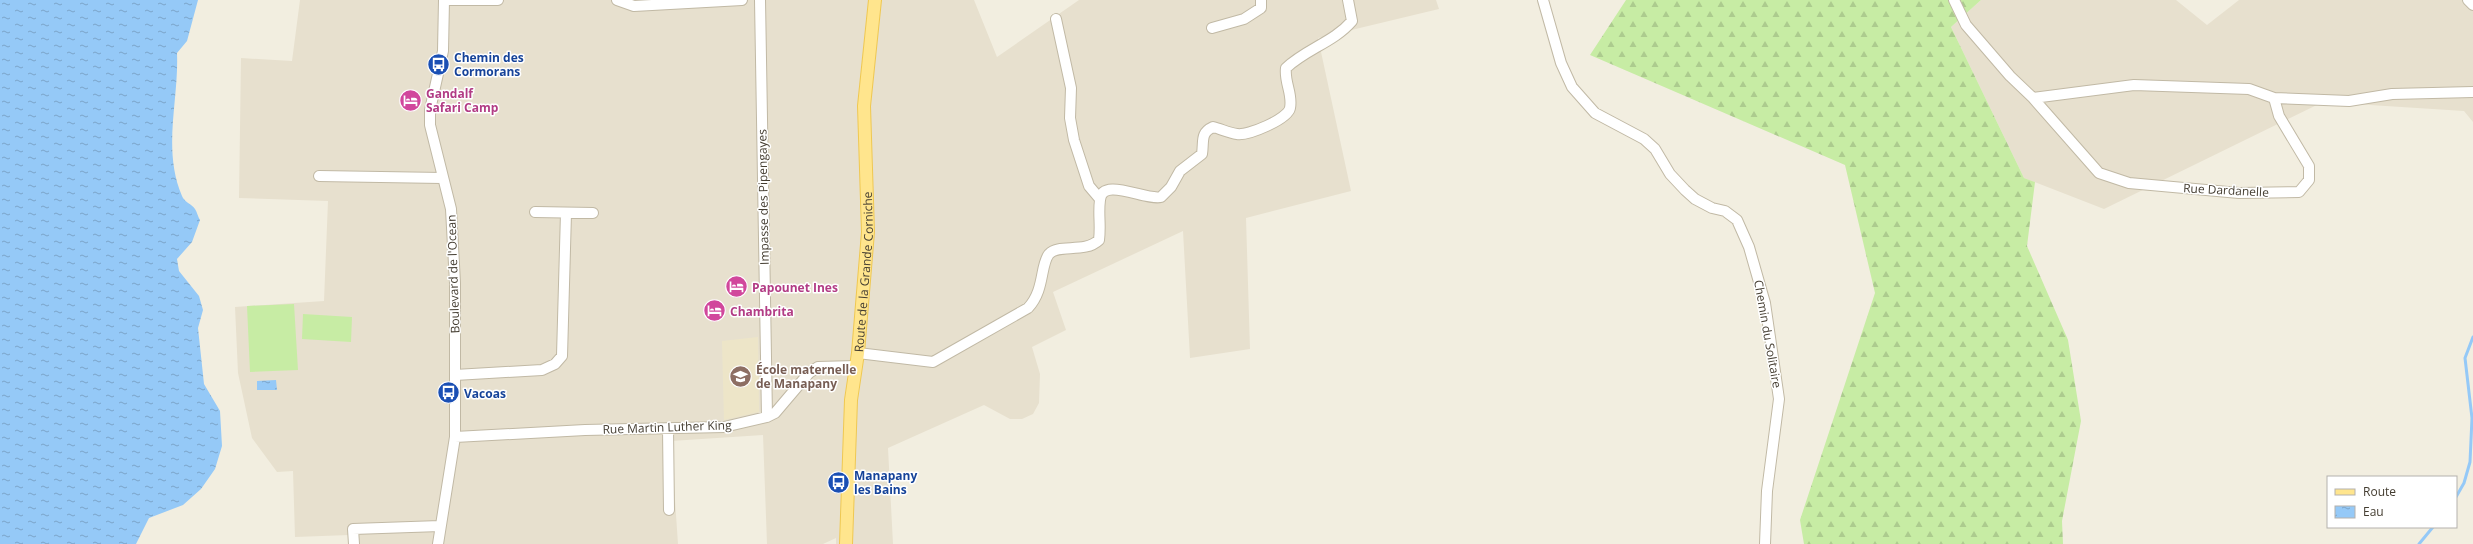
<svg xmlns="http://www.w3.org/2000/svg" width="2473" height="544" font-family="'Open Sans',sans-serif">
<defs>
<pattern id="forest-firs" width="22" height="20" patternUnits="userSpaceOnUse"><rect width="22" height="20" fill="#c7eca4"/><path d="M5 1l3.5 6h-7zM16 11l3.5 6h-7z" fill="#accb8e"/></pattern>
<pattern id="water-ripples" width="26" height="14" patternUnits="userSpaceOnUse"><rect width="26" height="14" fill="#95c9f7"/><path d="M2 4q2-2 4 0t4 0M15 11q2-2 4 0t4 0" fill="none" stroke="#7ba4c9"/></pattern>
</defs>
<rect width="100%" height="100%" fill="#f2eee0"/>
<path fill="#e7e0ce" d="M 300,0 L 974,0 L 997,57 L 1079,0 L 1436,0 L 1439,9 L 1318,38 L 1351,191 L 1246,218 L 1250,349 L 1190,358 L 1183,231 L 1053,292 L 1066,330 L 1032,347 L 1040,374 L 1039,403 L 1033,414 L 1022,419 L 1010,419 L 984,405 L 888,448 L 893,544 L 836,544 L 836,538 L 823,544 L 767,544 L 763,435 L 671,441 L 678,544 L 351,544 L 349,535 L 295,537 L 293,471 L 277,472 L 252,438 L 238,373 L 235,307 L 324,301 L 328,201 L 239,198 L 241,58 L 292,61 Z
M 1981,0 L 2176,0 L 2207,25 L 2239,0 L 2473,0 L 2473,122 L 2464,111 L 2323,102 L 2104,209 L 2024,178 L 1951,27 Z"/>
<path fill="#ede5c8" d="M 758,337 L 759,412 L 724,420 L 722,341 Z"/>
<path fill="url(#forest-firs)" d="M 1626,0 L 1981,0 L 1951,27 L 2024,178 L 2035,182 L 2027,246 L 2068,340 L 2081,421 L 2062,521 L 2063,544 L 1804,544 L 1800,520 L 1875,293 L 1845,165 L 1590,55 Z"/>
<path fill="#c7eca4" d="M 294,304 L 298,370 L 250,372 L 247,306 Z
M 303,314 L 352,317 L 351,342 L 302,339 Z"/>
<path fill="url(#water-ripples)" d="M 0,0 L 198,0 L 187,41 L 177,53 C 179,100 162,150 182,196 C 184,202 192,204 195,209 C 197,212 198,217 200,220 L 192,242 L 177,259 L 179,271 L 199,296 L 203,310 L 198,328 L 204,384 L 220,411 L 222,446 L 215,469 L 201,489 L 183,505 L 149,518 L 136,544 L 0,544 Z
M 276,380 L 277,390 L 257,390 L 257,381 Z"/>
<g fill="none" stroke-linecap="round" stroke-linejoin="round">
<path stroke="#95c9f7" stroke-width="3" d="M 2456,497 L 2464,483 L 2470,462 L 2472,418 L 2465,358 L 2473,337
M 2419,544 L 2433,527"/>
<defs>
<path id="minor" d="M 449,0 L 498,0
M 617,0 L 634,6 L 742,0
M 760,0 L 767,417
M 1543,0 L 1561,63 L 1572,87 L 1595,113 L 1644,139 L 1655,149 L 1670,174 L 1685,190 L 1695,199 L 1712,208 L 1725,211 L 1737,220 L 1749,247 L 1765,303 L 1779,399 L 1767,491 L 1765,544
M 1954,0 L 1966,25 L 2010,76 L 2033,98 L 2099,173 L 2129,183 L 2239,193 L 2299,192 L 2309,180 L 2309,166 L 2279,116 L 2274,98 L 2349,101 L 2392,94 L 2473,92
M 2468,0 L 2473,5
M 1056,19 L 1071,88 L 1070,118 L 1074,140 L 1089,186 L 1100,199
M 1212,28 L 1244,19 L 1261,8 L 1261,0
M 2033,98 L 2134,85 L 2249,89 L 2274,98
M 319,176 L 442,178
M 535,212 L 593,213
M 858,353 L 933,362 L 1028,308 C 1045,290 1040,265 1049,254 C 1059,243 1084,254 1099,240 C 1101,225 1098,214 1100,200 C 1102,176 1146,201 1161,197 L 1171,187 L 1180,171 L 1202,154 C 1204,141 1200,133 1213,127 C 1221,129 1229,133 1237,134 C 1248,136 1288,119 1290,108 C 1293,94 1284,82 1286,68 C 1306,49 1334,42 1352,21 L 1348,0
M 455,375 L 542,370 L 555,364 L 562,356 L 566,213
M 668,429 L 669,510
M 455,437 L 585,430 L 724,427 L 767,417 L 775,413 L 809,373 L 818,367 L 856,366
M 354,544 L 353,529 L 440,526
M 438,544 L 455,437 L 455,283 L 451,209 L 430,125 L 430,110 L 443,51 L 444,0"/>
<g id="major">
<path id="s1" d="M 846,544 L 851,400 L 858,353 L 868,232 L 864,106 L 875,0"/>
</g>
</defs>
<use href="#minor" stroke="#c1b9a5" stroke-width="12"/>
<use href="#major" stroke="#efc852" stroke-width="14"/>
<use href="#minor" stroke="#fff" stroke-width="10"/>
<use href="#major" stroke="#ffe58d" stroke-width="12"/>
</g>
<defs>
<symbol id="bus-disc" viewBox="-11 -11 22 22"><circle r="9.5" fill="#1a4fb4" stroke="#fff"/><path d="M-5-6H5V4H4V6H2V4H-2V6H-4V4H-5ZM-3.5-4V0h7V-4ZM-3.5 1.2v1.5H-2V1.2ZM2 1.2v1.5H3.5V1.2Z" fill="#fff"/></symbol>
<symbol id="hotel-disc" viewBox="-11 -11 22 22"><circle r="9.5" fill="#d1479c" stroke="#fff"/><path d="M-6-4.5h1.5V1H6V5H4.5V3h-9V5H-6ZM-4 0a1.8 1.8 0 1 1 3.6 0ZM.5 0V-2.5h3Q6-2.5 6 0Z" fill="#fff"/></symbol>
<symbol id="school-disc" viewBox="-11 -11 22 22"><circle r="9.5" fill="#8d6e63" stroke="#fff"/><path d="M0-5L7-2L0 1L-7-2ZM-4 1L0 2.5L4 1V4Q0 6-4 4Z" fill="#fff"/></symbol>
</defs>
<g fill-rule="evenodd">
<use href="#bus-disc" x="426" y="52" width="25" height="25"/>
<use href="#hotel-disc" x="398" y="88" width="25" height="25"/>
<use href="#hotel-disc" x="724" y="274" width="25" height="25"/>
<use href="#hotel-disc" x="702" y="298" width="25" height="25"/>
<use href="#school-disc" x="728" y="364" width="25" height="25"/>
<use href="#bus-disc" x="436" y="380" width="25" height="25"/>
<use href="#bus-disc" x="826" y="470" width="25" height="25"/>
</g>
<g text-anchor="middle" dominant-baseline="central" stroke-width="3" stroke-linejoin="round" paint-order="stroke">
<g font-size="12" font-weight="bold" fill="#164399" stroke="#fff" text-anchor="start">
<text x="454" y="57">Chemin des<tspan x="454" dy="14">Cormorans</tspan></text>
<text x="464" y="393">Vacoas</text>
<text x="854" y="475">Manapany<tspan x="854" dy="14">les Bains</tspan></text>
</g>
<g font-size="12" font-weight="bold" fill="#b23c85" stroke="#fff" text-anchor="start">
<text x="426" y="93">Gandalf<tspan x="426" dy="14">Safari Camp</tspan></text>
<text x="752" y="287">Papounet Ines</text>
<text x="730" y="311">Chambrita</text>
</g>
<g font-size="12" fill="#443d31" stroke="#fff">
<text transform="translate(2226 190) rotate(3)">Rue Dardanelle</text>
<text transform="translate(763 197) rotate(-91)">Impasse des Pipengayes</text>
<text stroke="none"><textPath href="#s1" startOffset="273">Route de la Grande Corniche</textPath></text>
<text transform="translate(453 274) rotate(-92)">Boulevard de l'Ocean</text>
<text transform="translate(1768 334) rotate(80)">Chemin du Solitaire</text>
<text transform="translate(667 427) rotate(-2)">Rue Martin Luther King</text>
</g>
<g font-size="12" font-weight="bold" fill="#785e54" stroke="#fff" text-anchor="start">
<text x="756" y="369">École maternelle<tspan x="756" dy="14">de Manapany</tspan></text>
</g>
</g>
<rect x="2327" y="476" width="130" height="52" fill="#ffffff" stroke="#b4b1ad"/>
<rect x="2335" y="489" width="20" height="6" fill="#ffe58d" stroke="#b4b1ad"/>
<text x="2363" y="496" font-size="12" fill="#443d31">Route</text>
<rect x="2335" y="506" width="20" height="12" fill="url(#water-ripples)" stroke="#b4b1ad"/>
<text x="2363" y="516" font-size="12" fill="#443d31">Eau</text>
</svg>
